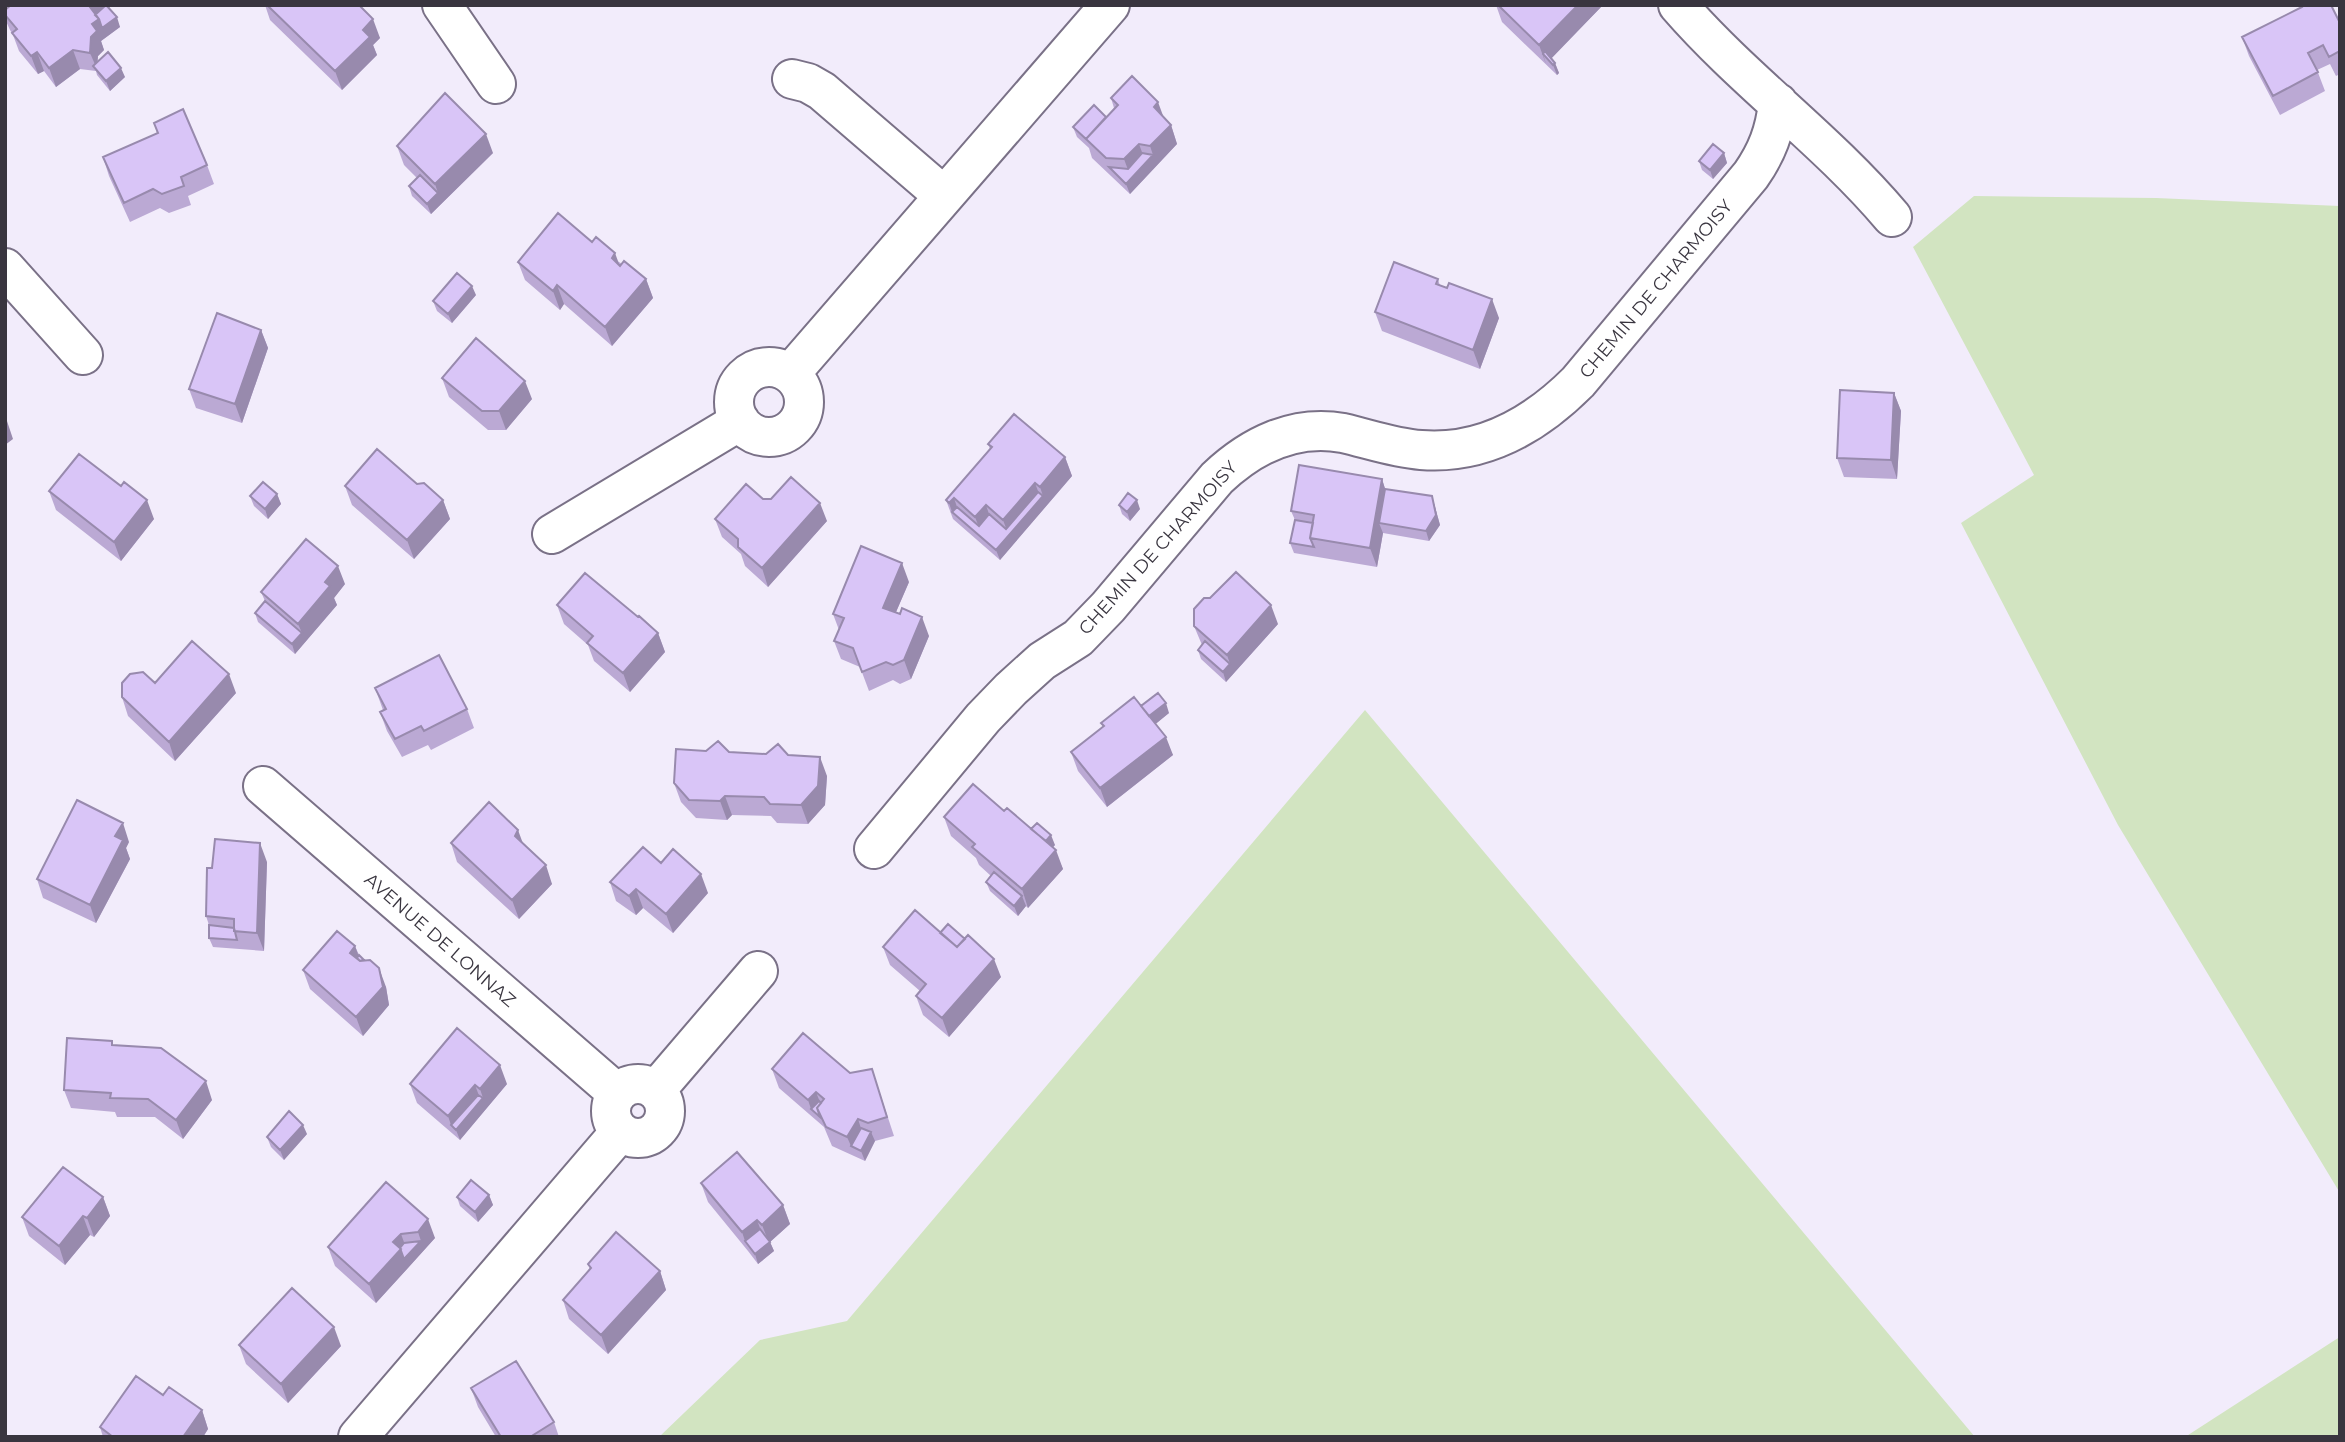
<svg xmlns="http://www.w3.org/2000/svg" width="2345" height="1442" font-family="Montserrat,sans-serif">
<rect width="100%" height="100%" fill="#f2ecfb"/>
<path fill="#d2e4c1" d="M 1974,196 L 2156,198 L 2340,206 L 2340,1193 L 2118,825 L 1961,523 L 2034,475 L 1913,247 Z
M 1365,710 L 1975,1437 L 659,1437 L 760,1340 L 847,1321 Z
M 2340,1337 L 2340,1437 L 2185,1437 L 2335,1340 Z"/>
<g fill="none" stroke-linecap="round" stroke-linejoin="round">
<defs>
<path id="minor" d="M 442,5 L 496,84
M 1678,5 C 1744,81 1827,140 1892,217
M 792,79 L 808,83 L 822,91 L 944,196
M 5,268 L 83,355
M734 402a35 35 0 1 1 70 0a35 35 0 1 1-70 0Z
M 790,374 L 1110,5
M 552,534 L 740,421
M 263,786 L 617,1093
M 874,849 L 983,718 L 1011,689 L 1042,661 L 1078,638 L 1108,607 L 1217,478 C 1251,446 1294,424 1343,433 C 1369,439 1394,448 1421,450 C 1483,455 1536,424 1578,382 L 1751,175 C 1767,152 1775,131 1778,103
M611 1111a27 27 0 1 1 54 0a27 27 0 1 1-54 0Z
M 656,1090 L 758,971
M 358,1437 L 620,1132"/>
</defs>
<use href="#minor" stroke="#7a7187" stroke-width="42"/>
<use href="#minor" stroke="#fff" stroke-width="38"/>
</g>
<path fill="#bba9d4" d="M 265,5 L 359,5 L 380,38 L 373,45 L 377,55 L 342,90 L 270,20 Z
M 1496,5 L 1603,5 L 1551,58 L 1555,63 L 1559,73 L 1557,75 L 1502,22 Z
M 2300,5 L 2331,5 L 2340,23 L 2340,74 L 2336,76 L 2330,64 L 2317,70 L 2325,91 L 2280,115 L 2249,56 L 2242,37 L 2301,7 Z
M 109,8 L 120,27 L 101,41 L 104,50 L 98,56 L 97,62 L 125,77 L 110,91 L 97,75 L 96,71 L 80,69 L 56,87 L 44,71 L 38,74 L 19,51 L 13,35 L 10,30 L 5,19 L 5,10 Z
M 1111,98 L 1165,119 L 1171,125 L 1177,144 L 1130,194 L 1092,158 L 1089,148 L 1077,137 L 1073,127 L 1106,117 L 1114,108 Z
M 154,123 L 207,165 L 214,184 L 188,196 L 191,205 L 169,213 L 160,208 L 130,222 L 109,176 L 103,157 L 157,133 Z
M 397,146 L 493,153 L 431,214 L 412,196 L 409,186 L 417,178 L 404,165 Z
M 1724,153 L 1727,163 L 1713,179 L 1702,170 L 1699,161 Z
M 592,242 L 619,262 L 646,279 L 653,298 L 612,346 L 564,304 L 560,310 L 525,280 L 518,262 Z
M 1438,279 L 1440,286 L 1499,318 L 1480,369 L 1382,331 L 1375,312 Z
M 476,295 L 452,323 L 437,311 L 433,301 Z
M 261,330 L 268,348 L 242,423 L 196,408 L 189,389 Z
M 442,378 L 532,399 L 506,430 L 488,430 L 449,397 Z
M 1894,393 L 1901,411 L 1897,479 L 1844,477 L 1837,458 Z
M 988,444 L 1065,457 L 1072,476 L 1000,560 L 953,519 L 946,500 L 990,449 Z
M 1382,479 L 1385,489 L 1432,496 L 1440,525 L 1429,541 L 1383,533 L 1377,567 L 1294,553 L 1290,543 L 1295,520 L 1291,511 Z
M 417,484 L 443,500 L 450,519 L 414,559 L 352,505 L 345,486 Z
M 121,486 L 154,519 L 121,561 L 56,510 L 49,491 Z
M 277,494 L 281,504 L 268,519 L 254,506 L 250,496 Z
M 763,499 L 827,521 L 768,587 L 745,566 L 741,554 L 722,537 L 715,519 Z
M 1119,505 L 1140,509 L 1130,521 L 1122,514 Z
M 909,582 L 896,612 L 929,636 L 911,679 L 900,684 L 893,680 L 869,691 L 860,667 L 841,659 L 834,641 L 839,630 L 833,614 Z
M 345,584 L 334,598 L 337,605 L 295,654 L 258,622 L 255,613 L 265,601 L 261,592 Z
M 557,605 L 638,617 L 658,633 L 665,652 L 630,692 L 594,661 L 588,645 L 564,624 Z
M 1278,624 L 1226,682 L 1201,659 L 1198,650 L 1202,645 L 1194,626 Z
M 155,683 L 236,693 L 175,761 L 128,716 L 122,697 Z
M 375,688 L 467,709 L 474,728 L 431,750 L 428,745 L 402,757 L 387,731 L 380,712 L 383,710 Z
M 1141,706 L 1169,713 L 1155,724 L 1173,755 L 1107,807 L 1078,771 L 1071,752 L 1103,727 L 1101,723 Z
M 729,752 L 788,755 L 827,776 L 825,805 L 808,824 L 777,823 L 771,816 L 732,815 L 727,820 L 696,818 L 681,802 L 674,783 Z
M 1004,811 L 1055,845 L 1053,847 L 1063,869 L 1028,908 L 1026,906 L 1018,916 L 990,891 L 986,882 L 991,876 L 979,865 L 976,858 L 951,836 L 944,817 Z
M 129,842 L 126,848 L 130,859 L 96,923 L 43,898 L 37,879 Z
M 451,843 L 523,844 L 552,884 L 519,919 L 457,862 Z
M 267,862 L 264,951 L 213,947 L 209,938 L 209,925 L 206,916 Z
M 661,863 L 708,893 L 673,933 L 643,908 L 636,915 L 616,901 L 610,882 Z
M 940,933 L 1001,977 L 949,1037 L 923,1015 L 916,996 L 920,991 L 890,965 L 883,947 Z
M 355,946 L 359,955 L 386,987 L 389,1005 L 363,1036 L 310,989 L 303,970 Z
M 114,1046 L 212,1100 L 183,1139 L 155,1117 L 117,1117 L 115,1112 L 71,1108 L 64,1090 Z
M 772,1069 L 850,1073 L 872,1069 L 894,1136 L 875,1141 L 865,1161 L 832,1146 L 824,1127 L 779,1088 Z
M 410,1084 L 507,1084 L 460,1140 L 417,1103 Z
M 307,1134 L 284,1160 L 271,1147 L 267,1137 Z
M 386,1182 L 435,1238 L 376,1303 L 335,1266 L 328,1247 Z
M 701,1183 L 783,1205 L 790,1224 L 770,1242 L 774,1251 L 758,1264 L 748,1251 L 708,1202 Z
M 489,1195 L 493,1205 L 478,1222 L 460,1206 L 457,1197 Z
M 103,1197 L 110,1216 L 94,1237 L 90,1235 L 65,1265 L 29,1236 L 22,1217 Z
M 588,1264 L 660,1271 L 666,1290 L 608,1354 L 569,1319 L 563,1300 L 590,1269 Z
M 239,1345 L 341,1346 L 288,1403 L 246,1364 Z
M 471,1388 L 554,1422 L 559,1437 L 496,1437 L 478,1407 Z
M 163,1395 L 202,1410 L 208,1429 L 203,1437 L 103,1437 L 100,1427 Z"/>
<path fill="#988aad" d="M 92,5 L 112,5 L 108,9 L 117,17 L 120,27 L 101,41 L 104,50 L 98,56 L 97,69 L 90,53 L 92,24 L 90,7 Z
M 1578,5 L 1603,5 L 1549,61 L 1543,54 L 1546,64 L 1539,45 Z
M 373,19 L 380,38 L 373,45 L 377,55 L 342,90 L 335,71 L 363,30 Z
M 73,50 L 80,69 L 56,87 L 49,68 Z
M 37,52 L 44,71 L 38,74 L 31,56 Z
M 1555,63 L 1559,73 L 1557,75 L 1553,65 Z
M 121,68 L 125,77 L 110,91 L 106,81 Z
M 1158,102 L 1165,121 L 1154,107 Z
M 1171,125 L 1177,144 L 1130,194 L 1126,184 L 1153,155 L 1150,146 Z
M 486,134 L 493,153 L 431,214 L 427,204 L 438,193 L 435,184 Z
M 1139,144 L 1146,163 L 1131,178 L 1124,159 Z
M 1724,153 L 1727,163 L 1713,179 L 1710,170 Z
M 615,253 L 622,272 L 612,258 Z
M 646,279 L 653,298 L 612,346 L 605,327 Z
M 557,285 L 564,304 L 560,310 L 553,291 Z
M 472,286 L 476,295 L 452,323 L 448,314 Z
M 1492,299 L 1499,318 L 1480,369 L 1473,350 Z
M 261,330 L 268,348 L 242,423 L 235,404 Z
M 525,381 L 532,399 L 506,430 L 499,411 Z
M 1894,393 L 1901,411 L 1897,479 L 1891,460 Z
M 7,421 L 13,439 L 5,445 L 5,422 Z
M 1065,457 L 1072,476 L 1000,560 L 996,550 L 1009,536 L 1003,520 L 1035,483 L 1041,499 L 1043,496 L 1040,487 Z
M 1382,479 L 1388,498 L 1379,523 L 1383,533 L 1377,567 L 1370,548 Z
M 277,494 L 281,504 L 268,519 L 265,509 Z
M 1432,496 L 1440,525 L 1429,541 L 1426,531 Z
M 954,498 L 960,516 L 952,512 L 949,503 Z
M 147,500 L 154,519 L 121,561 L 114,542 Z
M 443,500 L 450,519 L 414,559 L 407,540 Z
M 1137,500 L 1140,509 L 1130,521 L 1127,512 Z
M 820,503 L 827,521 L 768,587 L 762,568 Z
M 986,505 L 992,523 L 982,535 L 975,517 Z
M 902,563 L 909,582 L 890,626 L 883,608 Z
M 338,566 L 345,584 L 334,598 L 337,605 L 295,654 L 292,644 L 302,633 L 298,624 L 325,582 Z
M 1271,605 L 1278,624 L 1226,682 L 1223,672 L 1230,664 L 1227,655 Z
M 922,617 L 929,636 L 911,679 L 904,660 Z
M 658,633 L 665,652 L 630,692 L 623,673 Z
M 229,674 L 236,693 L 175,761 L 169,742 Z
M 1166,703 L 1169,713 L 1152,727 L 1148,717 Z
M 1166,737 L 1173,755 L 1107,807 L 1100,788 Z
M 820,757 L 827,776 L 825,805 L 808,824 L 801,805 Z
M 725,796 L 732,815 L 727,820 L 720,801 Z
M 123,823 L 129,842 L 126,848 L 130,859 L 96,923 L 90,905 L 115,836 Z
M 518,830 L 525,849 L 515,836 Z
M 1051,835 L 1055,845 L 1046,855 L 1043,845 Z
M 260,843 L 267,862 L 264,951 L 257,933 Z
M 1056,850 L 1063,869 L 1028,908 L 1022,889 Z
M 546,865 L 552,884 L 519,919 L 512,900 Z
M 701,874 L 708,893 L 673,933 L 666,914 Z
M 636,889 L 643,908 L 636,915 L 629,896 Z
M 1022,896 L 1026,906 L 1018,916 L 1014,906 Z
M 355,946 L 362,965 L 350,953 Z
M 994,959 L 1001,977 L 949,1037 L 942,1018 Z
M 379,968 L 386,987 L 389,1005 L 363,1036 L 356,1017 Z
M 500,1065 L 507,1084 L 460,1140 L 456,1130 L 451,1125 L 448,1116 L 475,1085 L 481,1101 L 483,1098 L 480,1089 Z
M 206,1081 L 212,1100 L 183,1139 L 176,1120 Z
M 816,1092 L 823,1110 L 811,1109 L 808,1100 Z
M 858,1119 L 864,1138 L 851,1146 L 847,1137 Z
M 303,1125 L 307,1134 L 284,1160 L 280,1150 Z
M 871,1132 L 875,1141 L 865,1161 L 861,1151 Z
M 489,1195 L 493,1205 L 478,1222 L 475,1212 Z
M 103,1197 L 110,1216 L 94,1237 L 87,1218 Z
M 783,1205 L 790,1224 L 770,1242 L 774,1251 L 758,1264 L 755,1254 L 769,1243 L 762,1225 Z
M 83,1216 L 90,1235 L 65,1265 L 59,1246 Z
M 428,1219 L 435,1238 L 408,1268 L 404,1259 L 421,1241 L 418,1232 Z
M 757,1220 L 764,1239 L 745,1241 L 742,1232 Z
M 401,1234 L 408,1253 L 404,1257 L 408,1268 L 376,1303 L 369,1284 L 393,1242 Z
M 660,1271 L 666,1290 L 608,1354 L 601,1335 Z
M 334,1327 L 341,1346 L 288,1403 L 281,1384 Z
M 202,1410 L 208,1429 L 203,1437 L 183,1437 Z"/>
<path fill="#d9c5f7" stroke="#988aad" stroke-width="2" d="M 11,5 L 92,5 L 90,7 L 99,19 L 92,24 L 97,31 L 91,37 L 90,53 L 73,50 L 49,68 L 37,52 L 31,56 L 12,33 L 17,29 L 5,15 L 5,10 Z
M 106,5 L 117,17 L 102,28 L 99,19 L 95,15 Z
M 267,5 L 359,5 L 373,19 L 363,30 L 370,37 L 335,71 Z
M 1498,5 L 1578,5 L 1539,45 Z
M 2301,5 L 2331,5 L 2340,23 L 2340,51 L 2329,57 L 2323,45 L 2308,53 L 2318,72 L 2273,96 L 2242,37 L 2302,7 Z
M 1545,51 L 1555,63 L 1553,65 L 1543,54 Z
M 108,52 L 121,68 L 106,81 L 93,66 Z
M 1132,76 L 1158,102 L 1154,107 L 1171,125 L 1150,146 L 1139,144 L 1124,159 L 1106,158 L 1086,139 L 1118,105 L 1111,98 Z
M 445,93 L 486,134 L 435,184 L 397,146 Z
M 1094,105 L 1106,117 L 1086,139 L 1073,127 Z
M 183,109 L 207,165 L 181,177 L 184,186 L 162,194 L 153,189 L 124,203 L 103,157 L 158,133 L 154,123 Z
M 1713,144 L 1724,153 L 1710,170 L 1699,161 Z
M 1142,153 L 1153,155 L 1126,184 L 1109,167 L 1128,169 Z
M 420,175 L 438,193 L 427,204 L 409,186 Z
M 558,213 L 592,242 L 596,237 L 615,253 L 612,258 L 620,266 L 624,261 L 646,279 L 605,327 L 557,285 L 553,291 L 518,262 Z
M 1394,262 L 1438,279 L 1436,284 L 1447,288 L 1449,283 L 1492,299 L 1473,350 L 1375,312 Z
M 457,273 L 472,286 L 448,314 L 433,301 Z
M 217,313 L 261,330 L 235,404 L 189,389 Z
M 476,338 L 525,381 L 499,411 L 482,411 L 442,378 Z
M 1840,390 L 1894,393 L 1891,460 L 1837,458 Z
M 1014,414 L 1065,457 L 1040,487 L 1035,483 L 1003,520 L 986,505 L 975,517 L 954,498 L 949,503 L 946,500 L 992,447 L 988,444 Z
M 377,449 L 417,484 L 424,483 L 443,500 L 407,540 L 345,486 Z
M 79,454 L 121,486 L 124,482 L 147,500 L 114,542 L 49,491 Z
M 1299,465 L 1382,479 L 1370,548 L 1310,538 L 1314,515 L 1291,511 Z
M 791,477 L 820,503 L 762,568 L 738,547 L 738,539 L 715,519 L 746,484 L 763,499 L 771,499 Z
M 263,482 L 277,494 L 265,509 L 250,496 Z
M 1385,489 L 1432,496 L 1436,515 L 1426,531 L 1379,523 Z
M 1038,492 L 1043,496 L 996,550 L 952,512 L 957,507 L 979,526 L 989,514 L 1006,529 Z
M 1128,493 L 1137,500 L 1127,512 L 1119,505 Z
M 1295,520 L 1313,523 L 1310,538 L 1314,547 L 1290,543 Z
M 306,539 L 338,566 L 325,582 L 330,586 L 298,624 L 261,592 Z
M 861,546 L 902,563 L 883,608 L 900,614 L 902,608 L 922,617 L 904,660 L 893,665 L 886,662 L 862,672 L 853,648 L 834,641 L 844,618 L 833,614 Z
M 1236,572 L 1271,605 L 1227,655 L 1194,626 L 1194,609 L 1204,598 L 1210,598 Z
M 585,573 L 638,617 L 639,616 L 658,633 L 623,673 L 587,643 L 593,636 L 557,605 Z
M 265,601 L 302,633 L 292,644 L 255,613 Z
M 192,641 L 229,674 L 169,742 L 122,697 L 122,683 L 130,674 L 143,672 L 155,683 Z
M 1205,641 L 1230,664 L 1223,672 L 1198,650 Z
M 439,655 L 467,709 L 424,731 L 421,726 L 395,739 L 380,712 L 386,709 L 375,688 Z
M 1158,693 L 1166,703 L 1149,716 L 1141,706 Z
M 1134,697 L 1166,737 L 1100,788 L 1071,752 L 1104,726 L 1101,723 Z
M 718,741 L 729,752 L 766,754 L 778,744 L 788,755 L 820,757 L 818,786 L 801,805 L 770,804 L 764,797 L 725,796 L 720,801 L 689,800 L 674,783 L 676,749 L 706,751 Z
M 973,784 L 1004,811 L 1007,808 L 1056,850 L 1022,889 L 972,847 L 975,844 L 944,817 Z
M 77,800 L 123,823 L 115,836 L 123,840 L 90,905 L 37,879 Z
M 489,802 L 518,830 L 515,836 L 546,865 L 512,900 L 451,843 Z
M 1037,823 L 1051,835 L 1046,841 L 1031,829 Z
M 215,839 L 260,843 L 257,933 L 234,931 L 234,919 L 206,916 L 207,868 L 212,868 Z
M 643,847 L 661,863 L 673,849 L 701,874 L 666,914 L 636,889 L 629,896 L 610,882 Z
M 994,872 L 1022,896 L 1014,906 L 986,882 Z
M 915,910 L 957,947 L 968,935 L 994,959 L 942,1018 L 916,996 L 926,984 L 883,947 Z
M 948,924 L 965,939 L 957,947 L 940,933 Z
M 209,925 L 234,928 L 237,940 L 209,938 Z
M 337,931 L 355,946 L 350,953 L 360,961 L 370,960 L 379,968 L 383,987 L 356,1017 L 303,970 Z
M 359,955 L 364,960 L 360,961 L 357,958 Z
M 457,1028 L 500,1065 L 480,1089 L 475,1085 L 448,1116 L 410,1084 Z
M 803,1033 L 850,1073 L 872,1069 L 887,1117 L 868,1123 L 858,1119 L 847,1137 L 826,1127 L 817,1108 L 824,1099 L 816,1092 L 808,1100 L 772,1069 Z
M 67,1038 L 112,1041 L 112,1045 L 161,1048 L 206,1081 L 176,1120 L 148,1099 L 110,1098 L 111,1093 L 64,1090 Z
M 478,1095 L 483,1098 L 456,1130 L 451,1125 Z
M 819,1101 L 821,1103 L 817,1108 L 820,1117 L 811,1109 Z
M 289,1111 L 303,1125 L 280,1150 L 267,1137 Z
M 861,1128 L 871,1132 L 861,1151 L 851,1146 Z
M 737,1152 L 783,1205 L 762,1225 L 757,1220 L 742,1232 L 701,1183 Z
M 63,1167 L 103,1197 L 87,1218 L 83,1216 L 59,1246 L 22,1217 Z
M 471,1180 L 489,1195 L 475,1212 L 457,1197 Z
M 386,1182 L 428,1219 L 418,1232 L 401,1234 L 393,1242 L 401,1249 L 369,1284 L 328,1247 Z
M 760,1229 L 770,1242 L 755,1254 L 745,1241 Z
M 616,1232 L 660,1271 L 601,1335 L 563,1300 L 591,1268 L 588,1264 Z
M 421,1241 L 404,1259 L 400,1248 L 404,1243 Z
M 292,1288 L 334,1327 L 281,1384 L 239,1345 Z
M 516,1361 L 554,1422 L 530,1437 L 501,1437 L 471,1388 Z
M 136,1376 L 163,1395 L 169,1387 L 202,1410 L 183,1437 L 113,1437 L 100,1427 Z"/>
<g text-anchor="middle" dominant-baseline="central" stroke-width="5" stroke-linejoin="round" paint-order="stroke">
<g font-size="18" fill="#39353f" stroke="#fff">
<text transform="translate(1656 289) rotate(-50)">CHEMIN DE CHARMOISY</text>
<text transform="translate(1158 548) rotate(-48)">CHEMIN DE CHARMOISY</text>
<text transform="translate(440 940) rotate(41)">AVENUE DE LONNAZ</text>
</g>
</g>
<rect width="2345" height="1442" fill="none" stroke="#39353f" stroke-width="14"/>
</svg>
